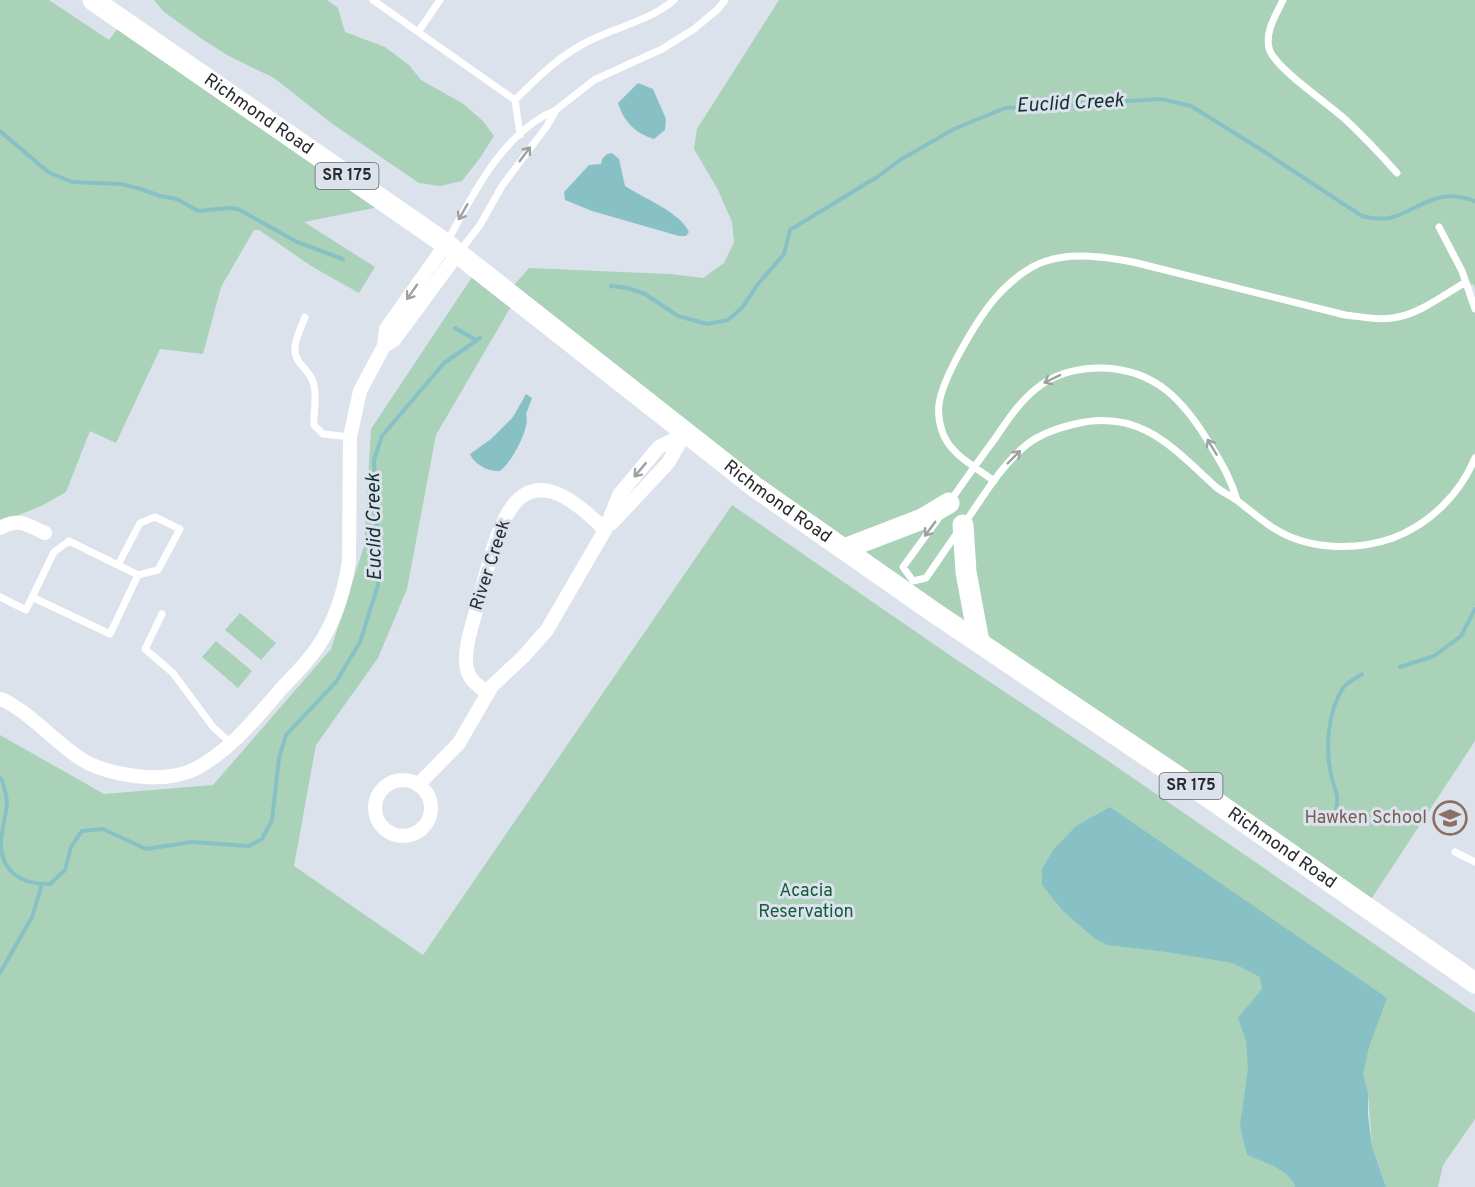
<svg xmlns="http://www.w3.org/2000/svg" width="1475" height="1187" font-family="Overpass,sans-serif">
<rect width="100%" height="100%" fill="#dce2ec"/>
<path fill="#a9d2b9" d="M 0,0 L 49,0 L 109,40 L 123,21 L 389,205 L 304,222 L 375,267 L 359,293 L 311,266 L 259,230 L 254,230 L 221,287 L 203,354 L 160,349 L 116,443 L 90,431 L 66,492 L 43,505 L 0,523 Z
M 154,0 L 327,0 L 338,8 L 345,32 L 385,47 L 409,65 L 421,80 L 462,103 L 483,121 L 494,136 L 480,158 L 462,181 L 440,186 L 419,183 L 334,125 L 274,78 L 227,55 L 202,39 L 164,12 Z
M 779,0 L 1475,0 L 1475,289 L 1474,285 L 1467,282 L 1475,304 L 1475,741 L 1366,907 L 1002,657 L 516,298 L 436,435 L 407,589 L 378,658 L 316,745 L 294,866 L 423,955 L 732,505 L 951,656 L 1101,756 L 1475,1013 L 1475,1119 L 1443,1165 L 1438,1187 L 1386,1187 L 1372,1146 L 1368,1094 L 1304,1187 L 0,1187 L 0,735 L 104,794 L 213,785 L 331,649 L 364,546 L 371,429 L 478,268 L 508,292 L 529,268 L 670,274 L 703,278 L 724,263 L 734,242 L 732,222 L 718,190 L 694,149 L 697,129 Z
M 240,613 L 276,643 L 261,660 L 225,630 Z
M 216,641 L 252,671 L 238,688 L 202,657 Z"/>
<path fill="#87c1c5" d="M 638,83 L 653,89 L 666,119 L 665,130 L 654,139 C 636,134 623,121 618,103 Z
M 612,153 L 619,159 L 625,186 C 643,198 680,212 689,232 L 686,236 L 679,236 L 592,211 L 565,200 L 564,192 L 589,165 L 601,164 L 602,159 L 607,154 Z
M 526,394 L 532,398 L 526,414 C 531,428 511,463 500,471 C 488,472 474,464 470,454 L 491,439 L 513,417 Z
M 1110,807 L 1387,998 L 1369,1047 L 1363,1074 L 1368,1093 L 1368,1115 L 1372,1146 L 1386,1187 L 1295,1187 C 1290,1169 1263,1162 1247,1155 L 1240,1126 L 1248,1068 L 1246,1041 L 1238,1018 L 1262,989 L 1260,977 L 1233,963 L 1160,951 L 1107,945 L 1094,938 L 1062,910 L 1042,885 L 1042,869 L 1054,849 L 1076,826 Z"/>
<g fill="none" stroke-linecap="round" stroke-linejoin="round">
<path stroke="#87c1c5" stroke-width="4" d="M 0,131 L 48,172 L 72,182 L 121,184 L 141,189 L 160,196 L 177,199 L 198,211 L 228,208 L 238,209 L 297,242 L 343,259
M 611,286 L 628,288 L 645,294 L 678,316 L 707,324 L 728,320 L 742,308 L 758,284 L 784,254 L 790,230 L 877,177 L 900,160 L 954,129 L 1005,108 L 1162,99 L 1191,106 L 1260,149 L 1362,216 C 1397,226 1407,207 1438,198 C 1450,194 1463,197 1475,201
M 455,328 L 476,340
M 1400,667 L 1434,656 L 1461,636 L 1475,609
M 0,778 L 2,780 C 4,788 7,796 7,803 C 6,816 2,828 1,841 C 0,872 22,885 50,884 L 65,870 L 71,847 L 82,831 L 103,829 L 146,849 L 192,842 L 249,846 L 262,839 L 272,820 L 279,758 L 286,735 L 336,682 L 360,642 L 378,585 L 374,460 L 382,436 L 444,363 L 480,338
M 1336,810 C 1339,793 1336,794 1332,779 C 1325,750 1327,713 1343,688 C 1347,682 1356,678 1362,674
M 0,973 L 32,917 L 42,884"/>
<path stroke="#fff" stroke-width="7" d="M 373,0 L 418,32
M 440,0 L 418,32 L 515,100 C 538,77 561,54 591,40 C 619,26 649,21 674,0
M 1283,0 C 1276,15 1265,31 1269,48 C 1273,67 1329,104 1346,120 C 1364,137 1381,155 1397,173
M 515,100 L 520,135
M 556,110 L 594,80 L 662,49 L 694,29 L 718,9 L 725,0
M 1439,227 L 1462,271 L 1475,309
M 447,242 C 473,194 503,132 556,110 L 547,126 L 502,186 L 480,225 L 460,251
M 305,317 C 300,331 289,349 299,362 C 304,368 311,375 313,382 C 318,395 313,412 314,425 L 323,434 L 350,437
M 994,481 C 976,467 949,454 942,431 C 939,422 938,412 939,404 C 943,376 979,316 998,295 C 1011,281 1027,267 1046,261 C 1074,252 1105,257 1133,262 L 1345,315 C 1363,317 1381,321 1398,317 C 1422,312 1445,294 1466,282
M 951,500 C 965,480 979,460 994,440 C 1007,421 1021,399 1041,385 C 1059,372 1080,368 1102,368 C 1156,369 1185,402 1211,446 C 1223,466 1230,477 1237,500
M 938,519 L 903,567 L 913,581 L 926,578 L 957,533
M 964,524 C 983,497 1000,467 1025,446 C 1039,434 1058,428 1075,424 C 1140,408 1173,448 1216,487 C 1223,493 1232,496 1239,502 C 1251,511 1262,521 1275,529 C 1309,550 1356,551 1393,538 C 1430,524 1460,494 1475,458
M 0,597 L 26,610 L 54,552 L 69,541 L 138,575 L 158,570 L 180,529 L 155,517 L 140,523 L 118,565
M 32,597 L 110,634 L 138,575
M 162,614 L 145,649 L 173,673 L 213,727 L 232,744
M 1455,852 L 1475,862"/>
<path stroke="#fff" stroke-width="14" d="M 384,346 L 394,340 L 458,253
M 611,524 L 668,463 L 684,435
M 0,528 C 18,517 27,525 45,533
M 487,693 C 479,686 469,680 467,669 C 462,649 476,614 481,593 C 501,512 521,444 605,530
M 0,699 C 8,701 13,706 20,710 C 42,725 73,759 97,767 C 126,777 167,783 195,769 C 231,750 256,718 282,688 C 297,672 315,654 325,635 C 338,612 345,588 349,561 L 350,437 L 360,391 L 384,346 L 386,329 L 446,244
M375 808a28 28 0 1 1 56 0a28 28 0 1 1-56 0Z
M 418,785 L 459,743 L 492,686 L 523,657 L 547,630 L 605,530 L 619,495 L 659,447 L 685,434"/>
<g stroke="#fff" stroke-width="21">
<path id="s1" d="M 93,0 L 446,244 L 755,487 L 935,613 L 1220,805 L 1475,983"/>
<path d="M 963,525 L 966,572 L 979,642"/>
<path d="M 844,549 L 922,519 L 949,503"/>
</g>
</g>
<defs><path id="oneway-shaft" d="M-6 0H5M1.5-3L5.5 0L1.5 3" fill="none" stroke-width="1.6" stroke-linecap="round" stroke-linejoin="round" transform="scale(1.5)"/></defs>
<g stroke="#9fa0a1">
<use href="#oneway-shaft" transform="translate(525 154) rotate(-53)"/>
<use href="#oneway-shaft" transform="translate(463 212) rotate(120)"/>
<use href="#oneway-shaft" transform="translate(412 292) rotate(125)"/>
<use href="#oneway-shaft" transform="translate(1052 379) rotate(154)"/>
<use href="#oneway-shaft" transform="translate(1212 447) rotate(-121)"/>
<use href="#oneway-shaft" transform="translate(1014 457) rotate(-45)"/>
<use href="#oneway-shaft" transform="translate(640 470) rotate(130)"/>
<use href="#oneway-shaft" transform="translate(930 529) rotate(126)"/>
</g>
<defs>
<symbol id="school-ring" viewBox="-11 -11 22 22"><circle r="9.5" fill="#dce2ec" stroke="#8d6e63" stroke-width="1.5"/><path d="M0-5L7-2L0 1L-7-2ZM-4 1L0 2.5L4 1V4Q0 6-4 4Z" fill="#8d6e63"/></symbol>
</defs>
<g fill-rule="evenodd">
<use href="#school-ring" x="1431" y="799" width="38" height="38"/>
</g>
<g text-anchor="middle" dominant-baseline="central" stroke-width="6" stroke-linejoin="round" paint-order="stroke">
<g fill="#dce2ec" stroke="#5f6268" stroke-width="1.5">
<rect x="315.5" y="163" width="63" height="26" rx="4.5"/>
<rect x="1159.5" y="773" width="63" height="26" rx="4.5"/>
</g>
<g font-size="16" font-weight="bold" fill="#292b2f">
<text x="347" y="176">SR 175</text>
<text x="1191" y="786">SR 175</text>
</g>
<g font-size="18" fill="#292b2f" stroke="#dce2ec">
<text stroke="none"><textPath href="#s1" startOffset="201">Richmond Road</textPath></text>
<text stroke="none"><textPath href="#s1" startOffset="849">Richmond Road</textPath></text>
<text transform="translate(491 565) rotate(-72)">River Creek</text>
<text stroke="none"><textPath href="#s1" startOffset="1461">Richmond Road</textPath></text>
</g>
<g font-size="18" fill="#785e54" stroke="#dce2ec" text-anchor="end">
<text x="1427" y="818">Hawken School</text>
</g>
<g font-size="18" fill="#135d3c" stroke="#dce2ec">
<text x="806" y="891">Acacia<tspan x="806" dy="21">Reservation</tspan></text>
</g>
<g font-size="20" font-style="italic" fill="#123032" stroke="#dce2ec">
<text transform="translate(1070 104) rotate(-3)">Euclid Creek</text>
<text transform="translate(375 527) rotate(-91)">Euclid Creek</text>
</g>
</g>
</svg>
